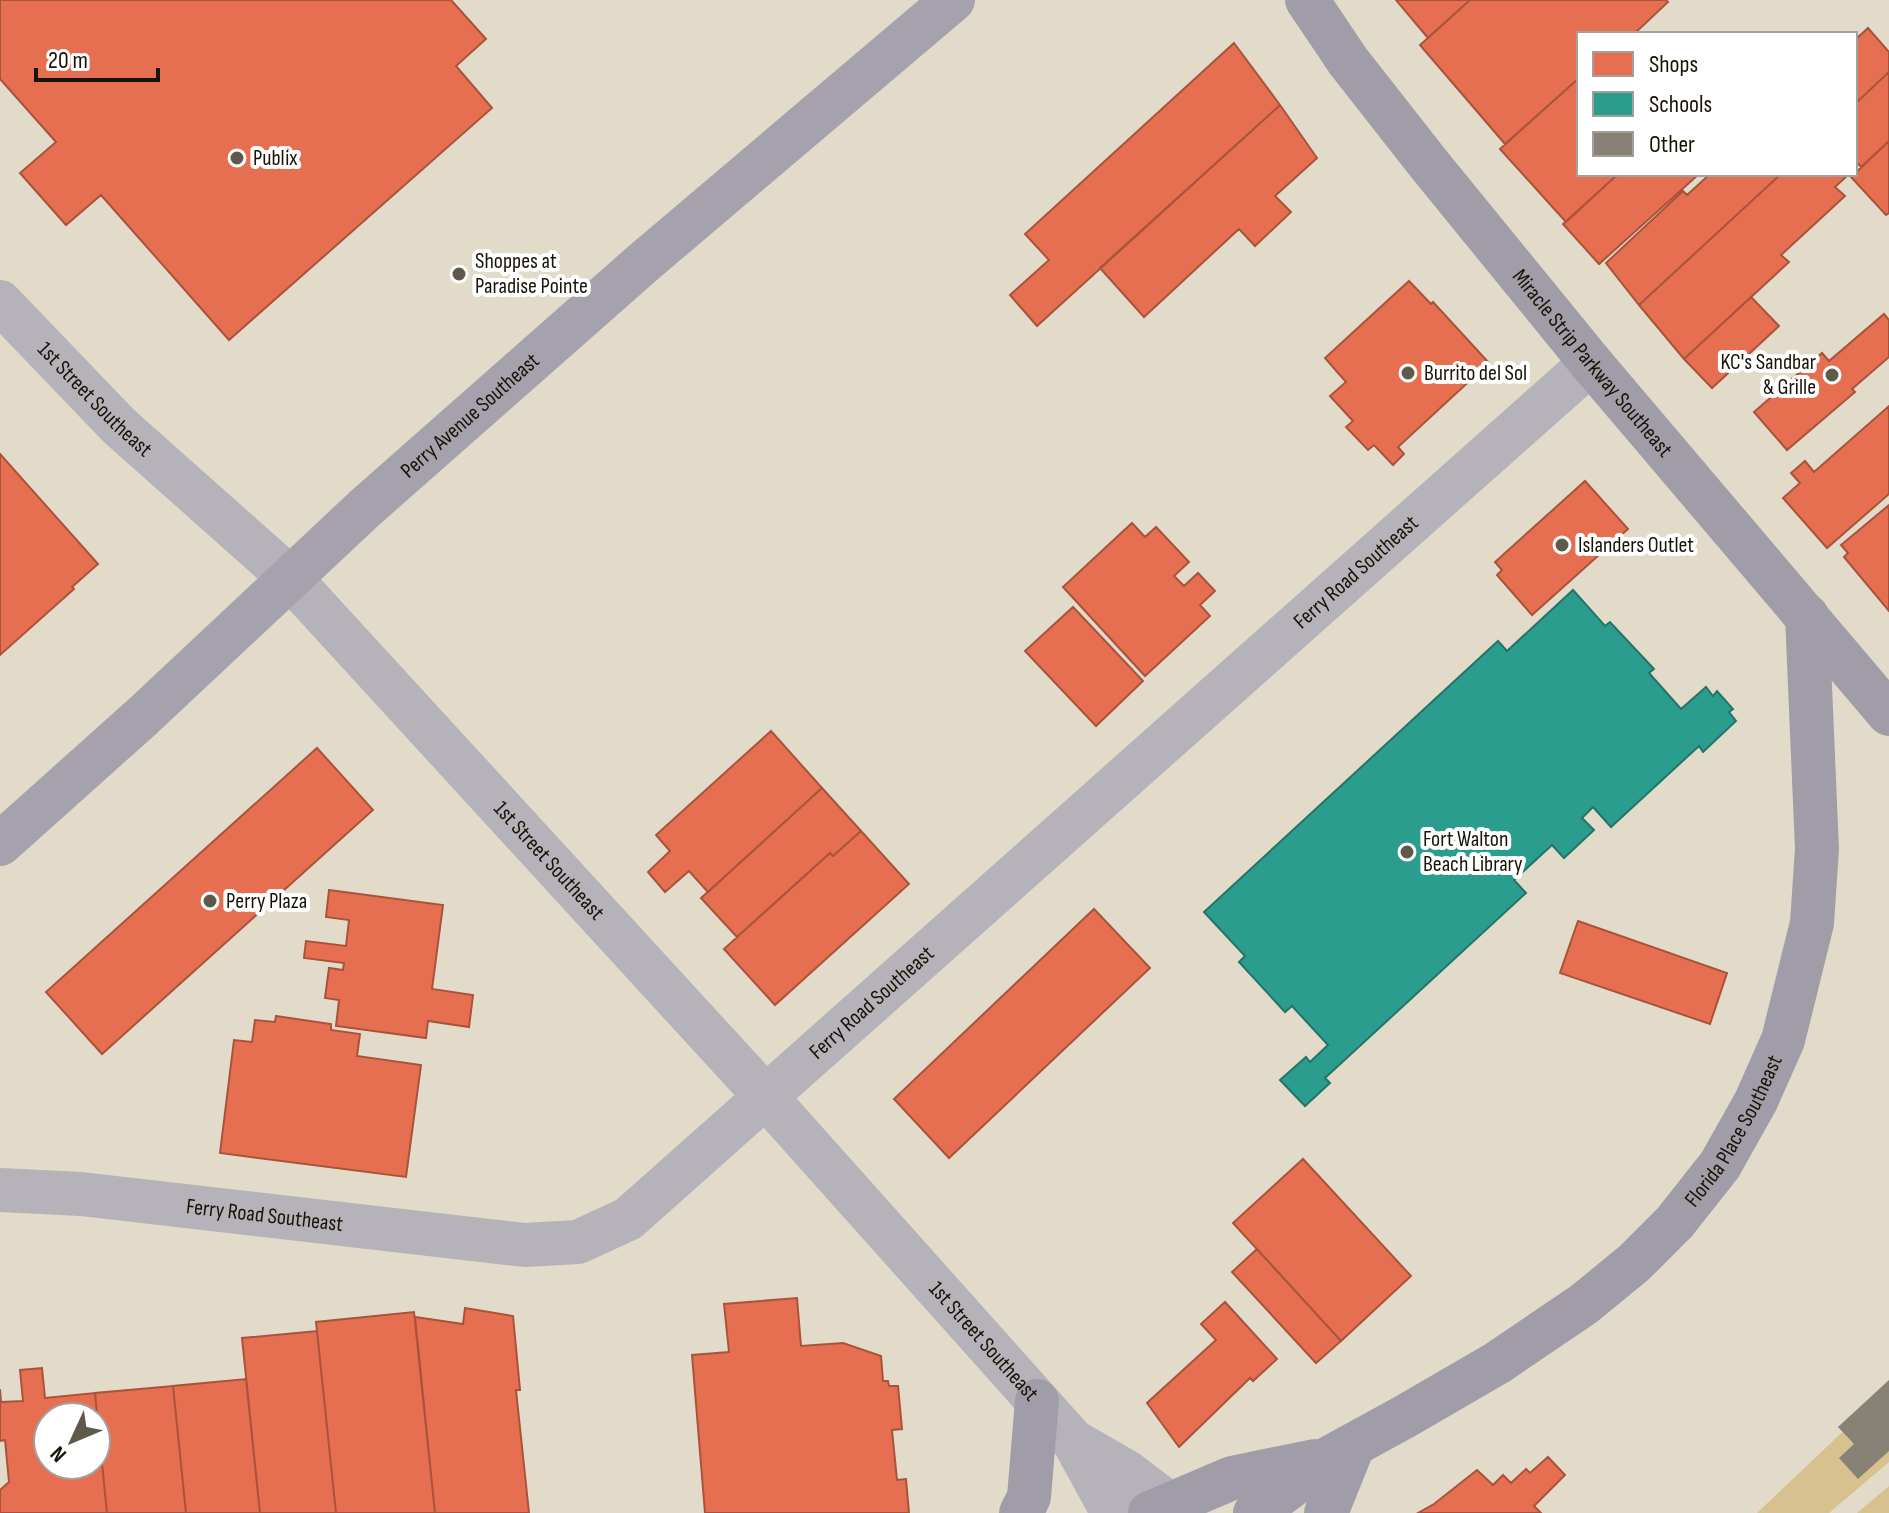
<svg xmlns="http://www.w3.org/2000/svg" width="1889" height="1513" font-family="'Sofia Sans Condensed',sans-serif">
<rect width="100%" height="100%" fill="#e2dbca"/>
<path fill="#d7c18f" d="M 1889,1388 L 1889,1462 L 1829,1513 L 1757,1513 Z
M 1889,1486 L 1889,1513 L 1857,1513 Z"/>
<path fill="#e76f51" stroke="#a9533b" stroke-width="2" fill-rule="evenodd" d="M 0,0 L 451,0 L 486,39 L 456,66 L 492,108 L 229,340 L 101,195 L 66,225 L 20,173 L 56,142 L 0,79 Z
M 1396,0 L 1470,0 L 1428,38 Z
M 1470,0 L 1666,0 L 1668,2 L 1634,34 L 1579,34 L 1579,78 L 1505,144 L 1420,45 Z
M 1868,28 L 1889,52 L 1889,72 L 1855,104 L 1855,40 Z
M 1234,43 L 1280,105 L 1037,326 L 1010,295 L 1049,260 L 1025,234 Z
M 1889,72 L 1889,141 L 1861,167 L 1855,160 L 1855,104 Z
M 1579,78 L 1579,174 L 1618,174 L 1566,222 L 1500,149 Z
M 1280,105 L 1317,158 L 1275,196 L 1291,212 L 1255,246 L 1239,229 L 1144,317 L 1100,268 Z
M 1889,141 L 1889,213 L 1886,215 L 1851,177 Z
M 1618,174 L 1699,174 L 1599,264 L 1563,224 Z
M 1710,174 L 1781,174 L 1639,305 L 1606,263 L 1683,191 L 1687,195 Z
M 1781,174 L 1849,174 L 1835,187 L 1845,196 L 1781,255 L 1789,262 L 1684,359 L 1639,305 Z
M 1409,281 L 1431,304 L 1433,302 L 1489,363 L 1398,447 L 1404,454 L 1393,465 L 1374,445 L 1368,450 L 1346,427 L 1353,421 L 1330,396 L 1346,382 L 1325,358 Z
M 1751,297 L 1779,326 L 1712,388 L 1684,359 Z
M 1884,314 L 1889,320 L 1889,357 L 1852,389 L 1855,392 L 1787,450 L 1754,412 L 1822,353 L 1829,361 Z
M 1889,406 L 1889,494 L 1827,548 L 1783,498 L 1800,483 L 1791,473 L 1805,461 L 1814,472 Z
M 0,454 L 98,564 L 72,587 L 74,589 L 0,655 Z
M 1585,481 L 1628,529 L 1532,615 L 1497,575 L 1502,570 L 1495,562 Z
M 1889,505 L 1889,611 L 1844,557 L 1848,553 L 1841,545 Z
M 1132,523 L 1145,537 L 1156,527 L 1189,562 L 1174,576 L 1184,586 L 1198,573 L 1215,591 L 1200,605 L 1210,616 L 1145,676 L 1063,587 Z
M 1073,607 L 1143,681 L 1096,726 L 1025,651 Z
M 771,731 L 822,788 L 708,892 L 689,871 L 665,892 L 648,872 L 670,851 L 656,835 Z
M 317,748 L 373,810 L 102,1054 L 46,992 Z
M 822,788 L 861,831 L 833,856 L 830,853 L 737,937 L 701,898 Z
M 861,831 L 909,884 L 775,1005 L 724,949 L 830,853 L 833,856 Z
M 329,890 L 443,905 L 432,989 L 473,995 L 469,1027 L 428,1021 L 426,1038 L 336,1026 L 339,1000 L 325,998 L 329,968 L 343,970 L 344,963 L 304,958 L 306,941 L 346,946 L 349,920 L 326,917 Z
M 1094,909 L 1150,968 L 949,1158 L 894,1099 Z
M 1578,921 L 1727,973 L 1710,1024 L 1560,973 Z
M 276,1016 L 331,1024 L 331,1030 L 360,1034 L 357,1056 L 421,1065 L 406,1177 L 220,1153 L 234,1040 L 252,1042 L 255,1020 L 275,1022 Z
M 1303,1159 L 1411,1276 L 1341,1341 L 1233,1223 Z
M 1257,1249 L 1341,1341 L 1316,1363 L 1232,1272 Z
M 797,1298 L 801,1346 L 843,1343 L 881,1356 L 883,1381 L 888,1381 L 889,1386 L 898,1386 L 902,1429 L 892,1430 L 897,1480 L 906,1479 L 909,1513 L 705,1513 L 692,1355 L 729,1352 L 724,1304 Z
M 1225,1302 L 1277,1359 L 1253,1381 L 1250,1378 L 1179,1447 L 1147,1403 L 1216,1340 L 1201,1324 Z
M 465,1308 L 513,1316 L 520,1390 L 516,1390 L 529,1513 L 435,1513 L 415,1317 L 463,1324 Z
M 414,1312 L 435,1513 L 336,1513 L 316,1322 Z
M 317,1331 L 336,1513 L 260,1513 L 242,1338 Z
M 42,1368 L 45,1398 L 95,1393 L 107,1513 L 0,1513 L 0,1490 L 9,1482 L 5,1440 L 0,1441 L 0,1389 L 1,1402 L 23,1401 L 20,1370 ZM 48,1417 L 96,1417 L 96,1465 L 48,1465 Z
M 246,1379 L 260,1513 L 186,1513 L 173,1386 Z
M 173,1386 L 186,1513 L 107,1513 L 95,1393 Z
M 1548,1457 L 1565,1475 L 1534,1506 L 1541,1513 L 1418,1513 L 1434,1504 L 1477,1470 L 1493,1485 L 1503,1475 L 1511,1483 L 1526,1469 L 1530,1473 Z"/>
<path fill="#2a9d8f" stroke="#257466" stroke-width="2" d="M 1573,590 L 1605,626 L 1610,622 L 1654,669 L 1649,673 L 1681,709 L 1706,687 L 1713,696 L 1717,691 L 1733,709 L 1729,712 L 1736,721 L 1703,752 L 1699,746 L 1611,827 L 1593,807 L 1582,818 L 1594,830 L 1564,858 L 1552,845 L 1514,880 L 1526,893 L 1325,1078 L 1330,1083 L 1305,1106 L 1280,1080 L 1306,1057 L 1310,1062 L 1328,1045 L 1292,1006 L 1285,1012 L 1239,962 L 1245,956 L 1204,912 L 1498,641 L 1507,651 Z"/>
<path fill="#878275" d="M 1889,1380 L 1889,1451 L 1858,1479 L 1839,1458 L 1854,1444 L 1838,1427 Z"/>
<g fill="none" stroke-linecap="round" stroke-linejoin="round">
<g stroke="#b5b2ba" stroke-width="44">
<path id="s1" d="M 0,302 L 119,426 L 290,578 L 765,1096 L 1074,1442 L 1113,1513"/>
<path id="s2" d="M 0,1190 L 81,1194 L 525,1245 L 578,1242 L 628,1219 L 1591,363"/>
<path d="M 1075,1442 L 1127,1472 L 1169,1504"/>
</g>
<path stroke="#a6a2ad" stroke-width="44" id="s3" d="M 0,844 L 142,717 L 365,508 L 644,262 L 953,0"/>
<g stroke="#a19da8" stroke-width="44">
<path id="s4" d="M 1307,0 L 1348,61 L 1428,163 L 1591,363 L 1889,714"/>
<path d="M 1021,1513 L 1029,1497 L 1037,1401"/>
<path d="M 1150,1513 L 1232,1478 L 1315,1461"/>
<path id="s5" d="M 1255,1513 L 1329,1458 L 1404,1417 L 1497,1363 L 1584,1304 L 1634,1263 L 1675,1222 L 1720,1165 L 1756,1101 L 1783,1040 L 1812,923 L 1817,849 L 1807,616"/>
<path d="M 1326,1513 L 1353,1446"/>
</g>
</g>
<g fill="#5f594b" stroke="#fff" stroke-width="3">
<circle cx="237" cy="158" r="8"/>
<circle cx="459" cy="274" r="8"/>
<circle cx="1408" cy="373" r="8"/>
<circle cx="1832" cy="375" r="8"/>
<circle cx="1562" cy="545" r="8"/>
<circle cx="1407" cy="852" r="8"/>
<circle cx="210" cy="901" r="8"/>
</g>
<g text-anchor="middle" dominant-baseline="central" stroke-width="8" stroke-linejoin="round" paint-order="stroke">
<g font-size="22" fill="#181307" stroke="#fff" text-anchor="start">
<text x="253" y="158">Publix</text>
<text x="475" y="261">Shoppes at<tspan x="475" dy="25">Paradise Pointe</tspan></text>
<text x="1816" y="362" text-anchor="end">KC's Sandbar<tspan x="1816" dy="25">&amp; Grille</tspan></text>
<text x="1424" y="373">Burrito del Sol</text>
<text x="1578" y="545">Islanders Outlet</text>
<text x="1423" y="839">Fort Walton<tspan x="1423" dy="25">Beach Library</tspan></text>
<text x="226" y="901">Perry Plaza</text>
</g>
<g font-size="22" fill="#181307" stroke="#fff">
<text stroke="none"><textPath href="#s4" startOffset="462">Miracle Strip Parkway Southeast</textPath></text>
<text stroke="none"><textPath href="#s1" startOffset="136">1st Street Southeast</textPath></text>
<text stroke="none"><textPath href="#s3" startOffset="636">Perry Avenue Southeast</textPath></text>
<text stroke="none"><textPath href="#s2" startOffset="1610">Ferry Road Southeast</textPath></text>
<text stroke="none"><textPath href="#s1" startOffset="784">1st Street Southeast</textPath></text>
<text stroke="none"><textPath href="#s2" startOffset="962">Ferry Road Southeast</textPath></text>
<text stroke="none"><textPath href="#s5" startOffset="622">Florida Place Southeast</textPath></text>
<text stroke="none"><textPath href="#s2" startOffset="266">Ferry Road Southeast</textPath></text>
<text stroke="none"><textPath href="#s1" startOffset="1432">1st Street Southeast</textPath></text>
</g>
</g>
<rect x="1577" y="32" width="280" height="144" fill="#ffffff" stroke="#a3a19c" stroke-width="2"/>
<rect x="1593" y="52" width="40" height="24" fill="#e76f51" stroke="#a3a19c" stroke-width="2"/>
<text x="1649" y="72" font-size="24" fill="#181307">Shops</text>
<rect x="1593" y="92" width="40" height="24" fill="#2a9d8f" stroke="#a3a19c" stroke-width="2"/>
<text x="1649" y="112" font-size="24" fill="#181307">Schools</text>
<rect x="1593" y="132" width="40" height="24" fill="#878275" stroke="#a3a19c" stroke-width="2"/>
<text x="1649" y="152" font-size="24" fill="#181307">Other</text>
<g transform="translate(72 1441) rotate(226)"><circle r="38" fill="#ffffff" stroke="#a3a19c" stroke-width="2"/>
<path d="M0-6L14 30L0 20L-14 30Z" fill="#5f594b"/>
<text y="-12" font-size="22" font-weight="bold" text-anchor="middle" fill="#181307">N</text>
</g>
<path d="M36 68v12h122v-12" fill="none" stroke="#181307" stroke-width="4"/>
<text x="48" y="68" font-size="24" fill="#181307" stroke="#ffffff" stroke-width="6" paint-order="stroke">20 m</text>
</svg>
